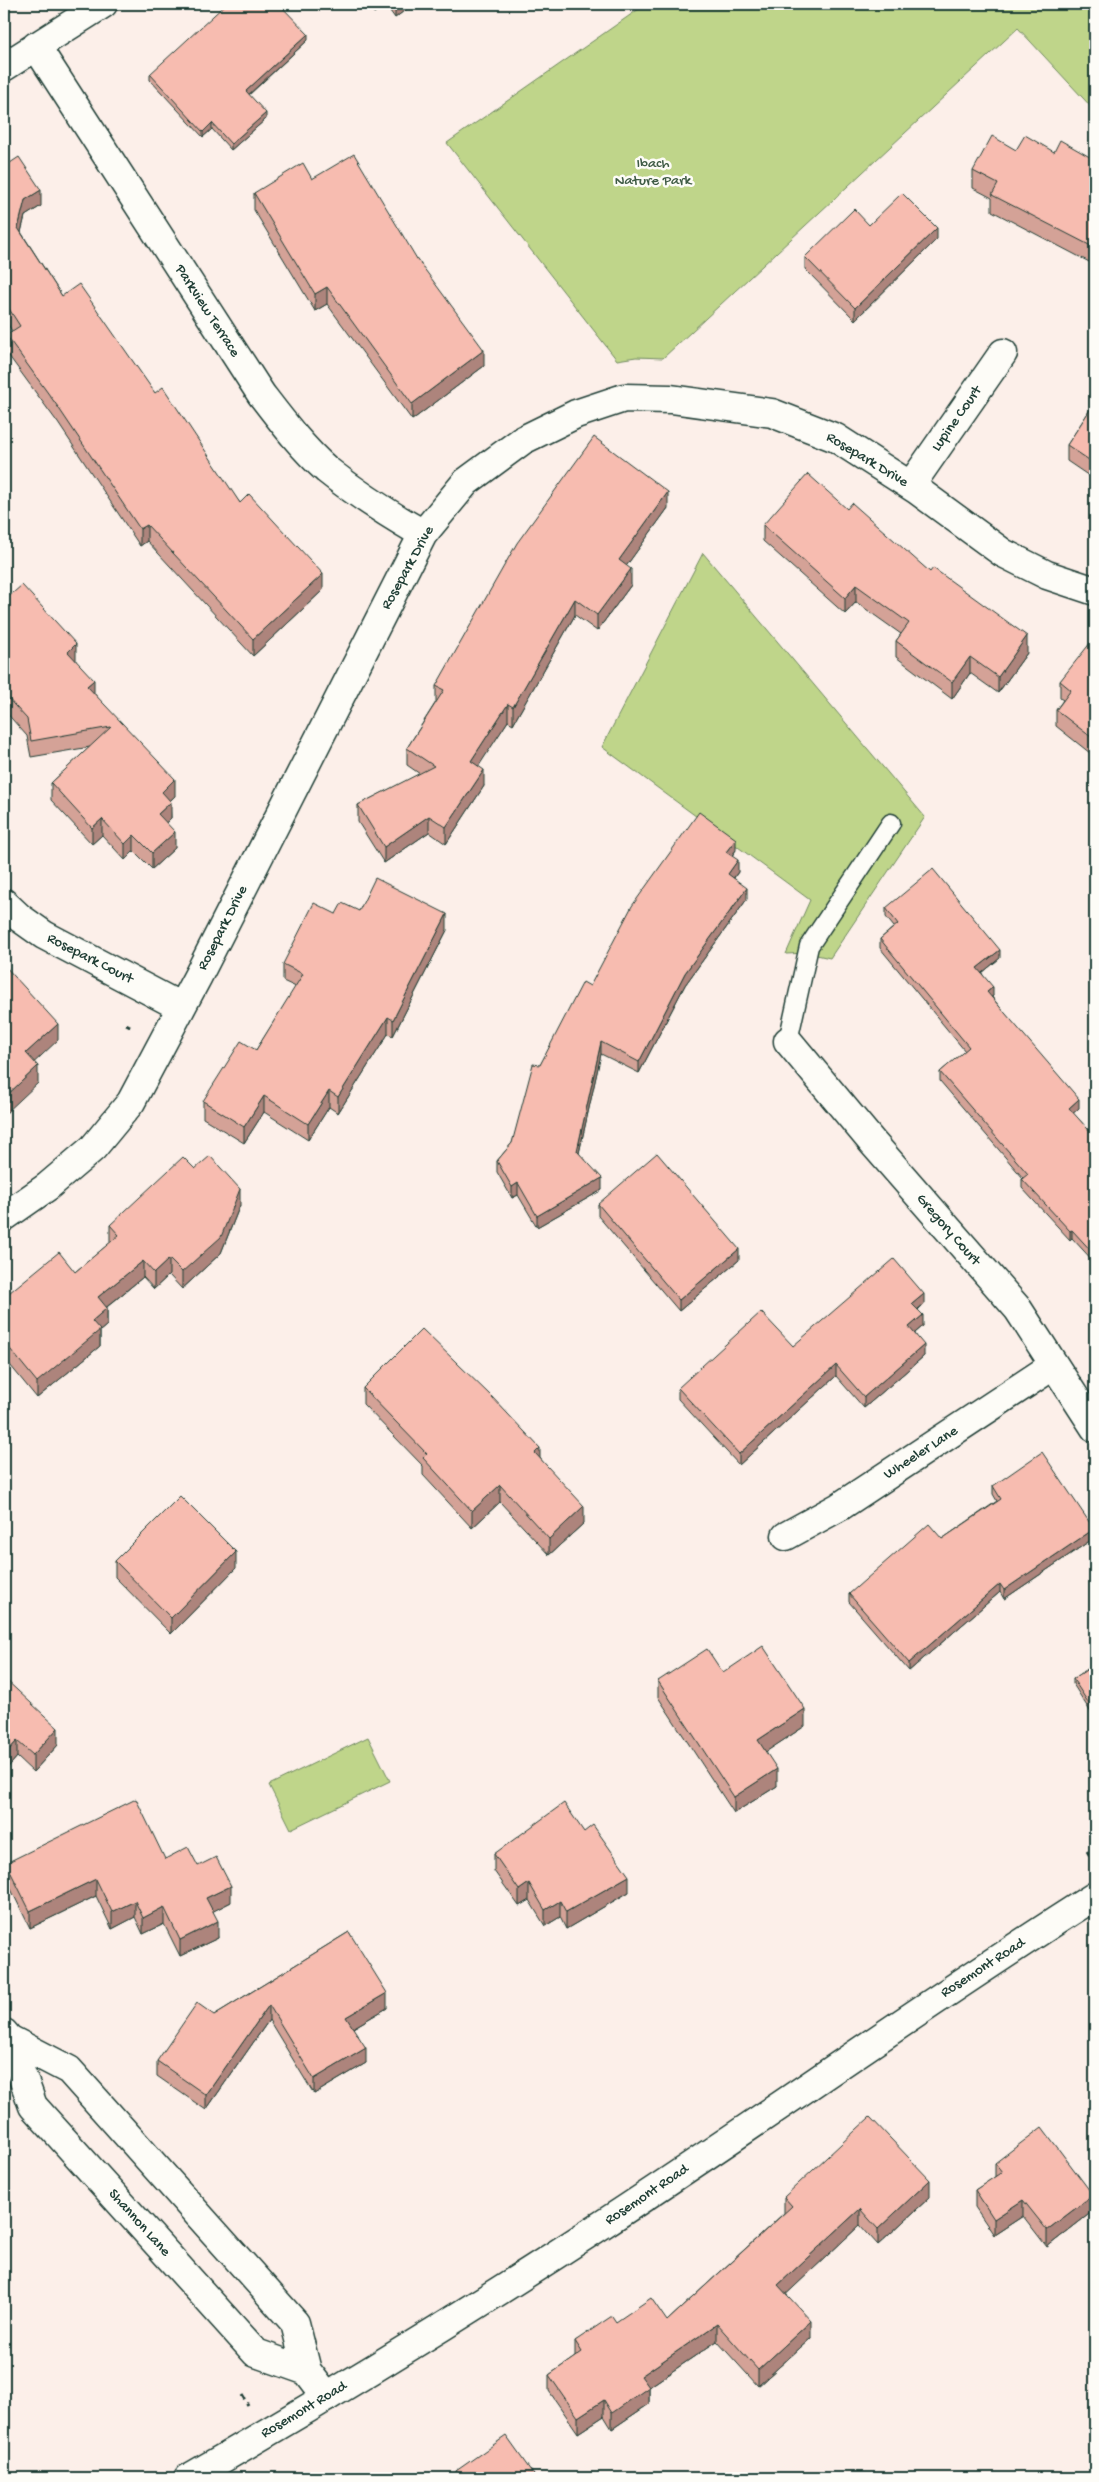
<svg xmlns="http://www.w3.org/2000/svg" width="1099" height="2482" font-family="'Gochi Hand',sans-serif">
<rect width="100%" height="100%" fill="#fcefe9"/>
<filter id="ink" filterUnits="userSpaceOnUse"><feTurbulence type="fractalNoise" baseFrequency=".02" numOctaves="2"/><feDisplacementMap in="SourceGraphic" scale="10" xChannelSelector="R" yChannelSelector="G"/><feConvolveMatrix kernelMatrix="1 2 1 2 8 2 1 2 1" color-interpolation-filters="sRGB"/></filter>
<g filter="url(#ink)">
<path fill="#bfd58a" stroke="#6f895f" d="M 646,4 L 1095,4 L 1095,111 L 1018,28 L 663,358 L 636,357 L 617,360 L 447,143 Z
M 703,553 L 925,817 L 830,958 L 808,953 L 786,954 L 810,900 L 602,747 Z
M 368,1737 L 390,1781 L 291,1829 L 269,1785 Z"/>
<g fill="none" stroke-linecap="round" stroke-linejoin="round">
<defs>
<path id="lane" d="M 788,1041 L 809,946 L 891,823"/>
<path id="street" d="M 36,46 L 261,394 C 281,420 302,448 327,470 C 357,494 390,515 423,534
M 4,67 L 103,4
M 911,485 L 1003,353
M 4,903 L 20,918 L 44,935 L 181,1007
M 788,1041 L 873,1143 L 1018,1309 L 1095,1428
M 4,1217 L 47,1187 L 93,1148 L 131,1102 L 198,976 L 423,534 L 466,482 L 523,440 L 576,414 L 624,398 L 671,399 L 772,413 L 836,438 L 917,490 L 1003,553 L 1047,575 L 1095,591
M 786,1536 L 839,1507 L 1054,1365
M 4,2033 L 9,2039 L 69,2070 L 295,2323 L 307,2371 L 327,2397
M 9,2039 L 33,2106 L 256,2353 L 307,2371"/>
<path id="secondary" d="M 189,2478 C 328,2398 465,2314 600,2226 C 766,2118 927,2002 1095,1896"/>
</defs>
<use href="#lane" stroke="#1f3d34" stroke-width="21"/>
<use href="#street" stroke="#1f3d34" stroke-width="31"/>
<use href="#secondary" stroke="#1f3d34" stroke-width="31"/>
<path stroke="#1f3d34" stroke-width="3" stroke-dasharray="5 4" stroke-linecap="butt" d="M 126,1024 L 134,1028
M 1087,1851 L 1095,1864
M 242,2395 L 248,2405"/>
<use href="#lane" stroke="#fdfcf7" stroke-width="18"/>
<use href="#street" stroke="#fdfcf7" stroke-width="28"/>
<use href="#secondary" stroke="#fdfcf7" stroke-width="28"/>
</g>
<path fill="#d4a297" stroke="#1f3d34" d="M 367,4 L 413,4 L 395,18 L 385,4 L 374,13 Z
M 308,40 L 249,95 L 266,119 L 231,150 L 212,129 L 203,137 L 150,80 L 150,74 Z
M 1016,150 L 1054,152 L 1095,160 L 1095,265 L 992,211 L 992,198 L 973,188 L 973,171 Z
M 4,167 L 41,206 L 25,216 L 21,232 L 62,296 L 155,393 L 240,503 L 323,590 L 253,656 L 147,541 L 140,546 L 58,423 L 6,352 L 6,335 L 12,331 L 4,318 Z
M 312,179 L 417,259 L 484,366 L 412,420 L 327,304 L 315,311 L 254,210 L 254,193 Z
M 869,225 L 937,239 L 855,320 L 805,269 L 805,257 Z
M 1095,402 L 1095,480 L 1067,461 L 1067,445 Z
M 668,508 L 626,566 L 631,585 L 597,631 L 575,615 L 513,724 L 508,721 L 478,766 L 484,786 L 446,844 L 429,832 L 384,863 L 358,822 L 358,805 L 420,774 L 407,765 L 407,748 L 436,702 L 436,686 Z
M 847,509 L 930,572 L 1027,653 L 998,693 L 970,673 L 952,699 L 896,657 L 896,641 L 901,634 L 856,602 L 845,614 L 763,541 L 763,525 Z
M 4,601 L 76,660 L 76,661 L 94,693 L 175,796 L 170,801 L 171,818 L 166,823 L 175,848 L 152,869 L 134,851 L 125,860 L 102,835 L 92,844 L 51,800 L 51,783 L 90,747 L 31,757 L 27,736 L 4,710 Z
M 1095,645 L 1095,757 L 1056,726 L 1056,710 L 1063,700 L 1060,698 L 1060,681 Z
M 736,850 L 732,856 L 738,872 L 734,878 L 747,899 L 685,985 L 639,1073 L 601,1054 L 579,1153 L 602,1190 L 537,1227 L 518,1195 L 512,1198 L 497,1172 L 497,1161 L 512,1143 L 540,1065 L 590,986 Z
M 886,908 L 1000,958 L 982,973 L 993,996 L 992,997 L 1079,1108 L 1073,1113 L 1095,1137 L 1095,1263 L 1072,1238 L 1070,1240 L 1022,1188 L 1022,1179 L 1023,1178 L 940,1081 L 940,1072 L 965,1051 L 880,948 L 880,939 L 894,927 L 886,917 Z
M 359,911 L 447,930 L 393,1036 L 388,1034 L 338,1113 L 329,1107 L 308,1140 L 264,1112 L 244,1143 L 203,1118 L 203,1101 L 256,1050 L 296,987 L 283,981 L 283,964 L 336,914 Z
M 195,1169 L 240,1205 L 221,1253 L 182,1289 L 169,1275 L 154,1289 L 143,1277 L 107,1307 L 107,1325 L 100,1331 L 100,1346 L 37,1398 L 6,1360 L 4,1362 L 4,1297 L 75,1272 L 111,1242 L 110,1241 L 110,1225 Z
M 598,1204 L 739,1260 L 679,1311 L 598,1216 Z
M 924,1304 L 918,1310 L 923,1326 L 915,1333 L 924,1356 L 864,1408 L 836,1376 L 739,1465 L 678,1399 L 678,1388 L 793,1346 Z
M 363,1388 L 540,1458 L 584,1523 L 549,1555 L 500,1502 L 472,1528 L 423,1475 L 423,1466 L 363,1404 Z
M 993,1486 L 1094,1538 L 1004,1599 L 1000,1592 L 909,1671 L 849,1602 L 849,1594 L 942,1539 L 997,1501 L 993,1494 Z
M 115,1561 L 236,1568 L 171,1634 L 115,1577 Z
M 1095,1664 L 1095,1719 L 1073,1684 L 1073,1679 Z
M 723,1673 L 805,1726 L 765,1752 L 777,1786 L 734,1813 L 658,1697 L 658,1681 Z
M 4,1678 L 58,1745 L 33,1772 L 17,1757 L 4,1772 Z
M 584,1832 L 629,1892 L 566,1929 L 560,1917 L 545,1926 L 529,1900 L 519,1906 L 494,1871 L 494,1854 Z
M 165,1859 L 198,1866 L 231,1902 L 213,1911 L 218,1938 L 180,1956 L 164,1924 L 143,1934 L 135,1917 L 112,1929 L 96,1896 L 30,1928 L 6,1879 L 6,1863 Z
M 349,1932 L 387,2008 L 353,2028 L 366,2063 L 314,2094 L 269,2020 L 206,2110 L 157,2076 L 157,2061 L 214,2015 Z
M 995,2163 L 1093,2211 L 1047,2247 L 1023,2216 L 994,2235 L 975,2207 L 975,2190 L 995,2177 Z
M 784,2197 L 930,2197 L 878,2245 L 860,2225 L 786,2294 L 811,2338 L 758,2386 L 717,2341 L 649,2387 L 649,2404 L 612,2429 L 604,2416 L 578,2433 L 549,2391 L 549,2375 L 575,2357 L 575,2341 L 616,2322 L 667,2321 L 784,2213 Z
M 456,2471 L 536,2478 L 456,2478 Z"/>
<path fill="#ad847b" stroke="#1f3d34" d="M 374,4 L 385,4 L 374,13 Z
M 395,4 L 413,4 L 395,18 Z
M 308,34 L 308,40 L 246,97 L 246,91 Z
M 266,113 L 266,119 L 231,150 L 231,144 Z
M 212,123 L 212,129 L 203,137 L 203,132 Z
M 1095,181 L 1095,198 L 1089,193 Z
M 41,190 L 41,206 L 25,216 L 18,244 L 18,228 L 25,200 Z
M 937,228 L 937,239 L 855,320 L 855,308 Z
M 327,287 L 327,304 L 315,311 L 315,294 Z
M 484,350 L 484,366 L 412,420 L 412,404 Z
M 668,492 L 668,508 L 619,576 L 619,560 Z
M 147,525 L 147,541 L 140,546 L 140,529 Z
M 631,569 L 631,585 L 597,631 L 597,615 Z
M 323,574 L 323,590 L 253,656 L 253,639 Z
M 856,585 L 856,602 L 845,614 L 845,598 Z
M 575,599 L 575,615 L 513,724 L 513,707 Z
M 1027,636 L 1027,653 L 998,693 L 998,677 Z
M 76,644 L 76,660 L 68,668 L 68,652 Z
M 970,657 L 970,673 L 952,699 L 952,682 Z
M 94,680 L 94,697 L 87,686 Z
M 508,704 L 508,721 L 471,778 L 471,761 Z
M 484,770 L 484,786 L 446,844 L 446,827 Z
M 175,779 L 175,796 L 162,808 L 162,792 Z
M 171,802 L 171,818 L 158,830 L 158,814 Z
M 429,816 L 429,832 L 384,863 L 384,847 Z
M 102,819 L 102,835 L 92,844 L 92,828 Z
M 175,832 L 175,848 L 152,869 L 152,853 Z
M 134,835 L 134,851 L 125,860 L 125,844 Z
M 736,839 L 736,850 L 726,863 L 726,852 Z
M 738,860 L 738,872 L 728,885 L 728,874 Z
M 747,888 L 747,899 L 685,985 L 639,1073 L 639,1062 L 685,973 Z
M 447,914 L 447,930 L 393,1036 L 393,1020 Z
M 1000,950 L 1000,958 L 977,977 L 977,968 Z
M 993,987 L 993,996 L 987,1000 L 987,992 Z
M 388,1017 L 388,1034 L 338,1113 L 338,1097 Z
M 58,1024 L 58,1040 L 26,1070 L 26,1053 Z
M 601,1042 L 601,1054 L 577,1162 L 577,1151 Z
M 38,1066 L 38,1083 L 4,1115 L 4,1098 Z
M 329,1091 L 329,1107 L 308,1140 L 308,1124 Z
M 264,1096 L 264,1112 L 244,1143 L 244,1127 Z
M 1079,1099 L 1079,1108 L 1069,1117 L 1069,1108 Z
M 602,1178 L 602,1190 L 537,1227 L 537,1216 Z
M 518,1183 L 518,1195 L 512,1198 L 512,1187 Z
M 240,1189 L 240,1205 L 221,1253 L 182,1289 L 182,1272 Z
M 1072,1230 L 1072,1238 L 1070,1240 L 1070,1231 Z
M 739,1249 L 739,1260 L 679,1311 L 679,1300 Z
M 169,1259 L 169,1275 L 154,1289 L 154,1273 Z
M 143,1261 L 143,1277 L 98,1314 L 98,1297 Z
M 924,1294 L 924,1304 L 912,1314 L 912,1304 Z
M 107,1308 L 107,1325 L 100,1331 L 100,1346 L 37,1398 L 37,1382 L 92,1321 Z
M 923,1315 L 923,1326 L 909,1338 L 909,1327 Z
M 6,1344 L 6,1360 L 4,1362 L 4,1346 Z
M 924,1345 L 924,1356 L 864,1408 L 864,1397 Z
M 836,1365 L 836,1376 L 739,1465 L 739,1454 Z
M 540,1448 L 540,1465 L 535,1453 Z
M 500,1485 L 500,1502 L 472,1528 L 472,1511 Z
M 584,1506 L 584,1523 L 549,1555 L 549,1539 Z
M 1094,1529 L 1094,1538 L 1004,1599 L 1004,1590 Z
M 236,1552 L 236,1568 L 171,1634 L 171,1618 Z
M 1000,1584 L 1000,1592 L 909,1671 L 909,1663 Z
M 805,1709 L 805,1726 L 758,1757 L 758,1740 Z
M 58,1728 L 58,1745 L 33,1772 L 33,1755 Z
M 17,1741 L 17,1757 L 4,1772 L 4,1755 Z
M 777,1769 L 777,1786 L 734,1813 L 734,1797 Z
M 629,1876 L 629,1892 L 566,1929 L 566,1912 Z
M 96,1879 L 96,1896 L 30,1928 L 30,1911 Z
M 529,1883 L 529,1900 L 519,1906 L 519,1890 Z
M 231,1886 L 231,1902 L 206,1915 L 206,1898 Z
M 135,1901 L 135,1917 L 112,1929 L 112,1912 Z
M 560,1901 L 560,1917 L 545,1926 L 545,1910 Z
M 164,1907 L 164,1924 L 143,1934 L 143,1918 Z
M 218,1921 L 218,1938 L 180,1956 L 180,1940 Z
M 387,1993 L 387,2008 L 346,2032 L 346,2017 Z
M 269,2005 L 269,2020 L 206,2110 L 206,2095 Z
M 366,2048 L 366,2063 L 314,2094 L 314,2079 Z
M 930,2180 L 930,2197 L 878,2245 L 878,2229 Z
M 1093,2195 L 1093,2211 L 1047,2247 L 1047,2230 Z
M 1023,2200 L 1023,2216 L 994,2235 L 994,2219 Z
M 860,2209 L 860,2225 L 778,2302 L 778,2285 Z
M 811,2321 L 811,2338 L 758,2386 L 758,2370 Z
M 717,2324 L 717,2341 L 649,2387 L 649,2404 L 612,2429 L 612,2413 L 641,2376 Z
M 604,2400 L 604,2416 L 578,2433 L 578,2417 Z"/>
<path fill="#f7bcb0" stroke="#1f3d34" d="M 226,4 L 279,4 L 308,34 L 246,91 L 266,113 L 231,144 L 212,123 L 203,132 L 150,74 Z
M 1025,135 L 1054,152 L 1060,140 L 1095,160 L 1095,181 L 1089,193 L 1095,196 L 1095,248 L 992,195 L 998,184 L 973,171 L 992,136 L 1016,150 Z
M 354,154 L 417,259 L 484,350 L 412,404 L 327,287 L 315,294 L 254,193 L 303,163 L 312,179 Z
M 19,157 L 41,190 L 25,200 L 18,228 L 62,296 L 79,284 L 155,393 L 163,387 L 240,503 L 249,494 L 323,574 L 253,639 L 147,525 L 140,529 L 58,407 L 6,335 L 20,326 L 4,301 L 4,167 Z
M 902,193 L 937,228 L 855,308 L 805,257 L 854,209 L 869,225 Z
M 1095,402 L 1095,464 L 1067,445 Z
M 594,437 L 668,492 L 619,560 L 631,569 L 597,615 L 575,599 L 513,707 L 508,704 L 471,761 L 484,770 L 446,827 L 429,816 L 384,847 L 358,805 L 434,766 L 407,748 L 444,690 L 436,686 L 517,543 Z
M 808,474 L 847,509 L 852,503 L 930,572 L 933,568 L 1027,636 L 998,677 L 970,657 L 952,682 L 896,641 L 909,623 L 856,585 L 845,598 L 763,525 Z
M 22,585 L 76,644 L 68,652 L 94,680 L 87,686 L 175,779 L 162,792 L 171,802 L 158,814 L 175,832 L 152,853 L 134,835 L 125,844 L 102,819 L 92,828 L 51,783 L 111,727 L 31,741 L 27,719 L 4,694 L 4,601 Z
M 1091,642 L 1095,645 L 1095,740 L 1056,710 L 1071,690 L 1060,681 Z
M 699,812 L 736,839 L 726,852 L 738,860 L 728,874 L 747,888 L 685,973 L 639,1062 L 601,1042 L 577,1151 L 602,1178 L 537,1216 L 518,1183 L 512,1187 L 497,1161 L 512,1143 L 533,1064 L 540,1065 L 583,982 L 590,986 L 632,906 Z
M 933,869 L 1000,950 L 977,968 L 993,987 L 987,992 L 1079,1099 L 1069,1108 L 1095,1137 L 1095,1255 L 1072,1230 L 1070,1231 L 1022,1179 L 1028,1174 L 940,1072 L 969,1047 L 880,939 L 898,924 L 886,908 Z
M 375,878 L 447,914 L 393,1020 L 388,1017 L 338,1097 L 329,1091 L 308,1124 L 264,1096 L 244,1127 L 203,1101 L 241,1041 L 256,1050 L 303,974 L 283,964 L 314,903 L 336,914 L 342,903 L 359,911 Z
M 4,965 L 58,1024 L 26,1053 L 38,1066 L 4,1098 Z
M 657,1153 L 739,1249 L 679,1300 L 598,1204 Z
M 210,1156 L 240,1189 L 221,1237 L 182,1272 L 169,1259 L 154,1273 L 143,1261 L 98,1297 L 107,1308 L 92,1321 L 100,1330 L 37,1382 L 6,1344 L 4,1346 L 4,1297 L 59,1252 L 75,1272 L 119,1235 L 110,1225 L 183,1157 L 195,1169 Z
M 894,1259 L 924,1294 L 912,1304 L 923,1315 L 909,1327 L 924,1345 L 864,1397 L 836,1365 L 739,1454 L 678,1388 L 761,1312 L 793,1346 Z
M 422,1329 L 491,1396 L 540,1448 L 535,1453 L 584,1506 L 549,1539 L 500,1485 L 472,1511 L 423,1458 L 427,1454 L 363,1388 Z
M 1042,1452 L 1094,1529 L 1004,1590 L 1000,1584 L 909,1663 L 849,1594 L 929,1524 L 942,1539 L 1001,1499 L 993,1486 Z
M 180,1496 L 236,1552 L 171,1618 L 115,1561 Z
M 763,1646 L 805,1709 L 758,1740 L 777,1769 L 734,1797 L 658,1681 L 707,1649 L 723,1673 Z
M 1095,1664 L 1095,1713 L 1073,1679 Z
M 4,1678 L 58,1728 L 33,1755 L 17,1741 L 4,1755 Z
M 136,1799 L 165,1859 L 188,1847 L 198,1866 L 216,1857 L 231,1886 L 206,1898 L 218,1921 L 180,1940 L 164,1907 L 143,1918 L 135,1901 L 112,1912 L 96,1879 L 30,1911 L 6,1863 Z
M 564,1803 L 584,1832 L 593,1825 L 629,1876 L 566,1912 L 560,1901 L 545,1910 L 529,1883 L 519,1890 L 494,1854 Z
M 349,1932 L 387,1993 L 346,2017 L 366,2048 L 314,2079 L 269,2005 L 206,2095 L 157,2061 L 197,2003 L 214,2015 Z
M 870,2117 L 930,2180 L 878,2229 L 860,2209 L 778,2285 L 811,2321 L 758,2370 L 717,2324 L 641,2376 L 649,2387 L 612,2413 L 604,2400 L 578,2417 L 549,2375 L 582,2352 L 575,2341 L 612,2316 L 616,2322 L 651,2298 L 667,2321 L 792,2206 L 784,2197 Z
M 1042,2127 L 1093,2195 L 1047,2230 L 1023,2200 L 994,2219 L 975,2190 L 1002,2172 L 995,2163 Z
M 506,2436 L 536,2478 L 461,2478 L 456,2471 Z"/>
</g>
<g text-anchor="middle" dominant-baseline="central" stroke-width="5" stroke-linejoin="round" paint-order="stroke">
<g font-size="15" fill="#3f5b45" stroke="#fdfcf7">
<text x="653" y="164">Ibach<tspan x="653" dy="17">Nature Park</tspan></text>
</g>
<g font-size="15" fill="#1f3d34" stroke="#fdfcf7">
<text transform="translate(207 311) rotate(57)">Parkview Terrace</text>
<text transform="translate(957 419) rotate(-55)">Lupine Court</text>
<text transform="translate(867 460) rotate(31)">Rosepark Drive</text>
<text transform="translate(408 568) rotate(-61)">Rosepark Drive</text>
<text transform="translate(223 928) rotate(-63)">Rosepark Drive</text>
<text transform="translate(90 959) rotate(27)">Rosepark Court</text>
<text transform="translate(948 1230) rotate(49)">Gregory Court</text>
<text transform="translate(921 1453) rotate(-33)">Wheeler Lane</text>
<text transform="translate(983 1968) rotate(-33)">Rosemont Road</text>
<text transform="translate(647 2195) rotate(-34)">Rosemont Road</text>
<text transform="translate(139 2223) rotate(48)">Shannon Lane</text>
<text transform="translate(304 2410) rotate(-31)">Rosemont Road</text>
</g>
</g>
<rect width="1099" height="2482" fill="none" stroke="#fdfcf7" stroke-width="20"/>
<rect x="10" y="10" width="1079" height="2462" fill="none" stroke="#1f3d34" stroke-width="2" filter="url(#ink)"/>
</svg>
